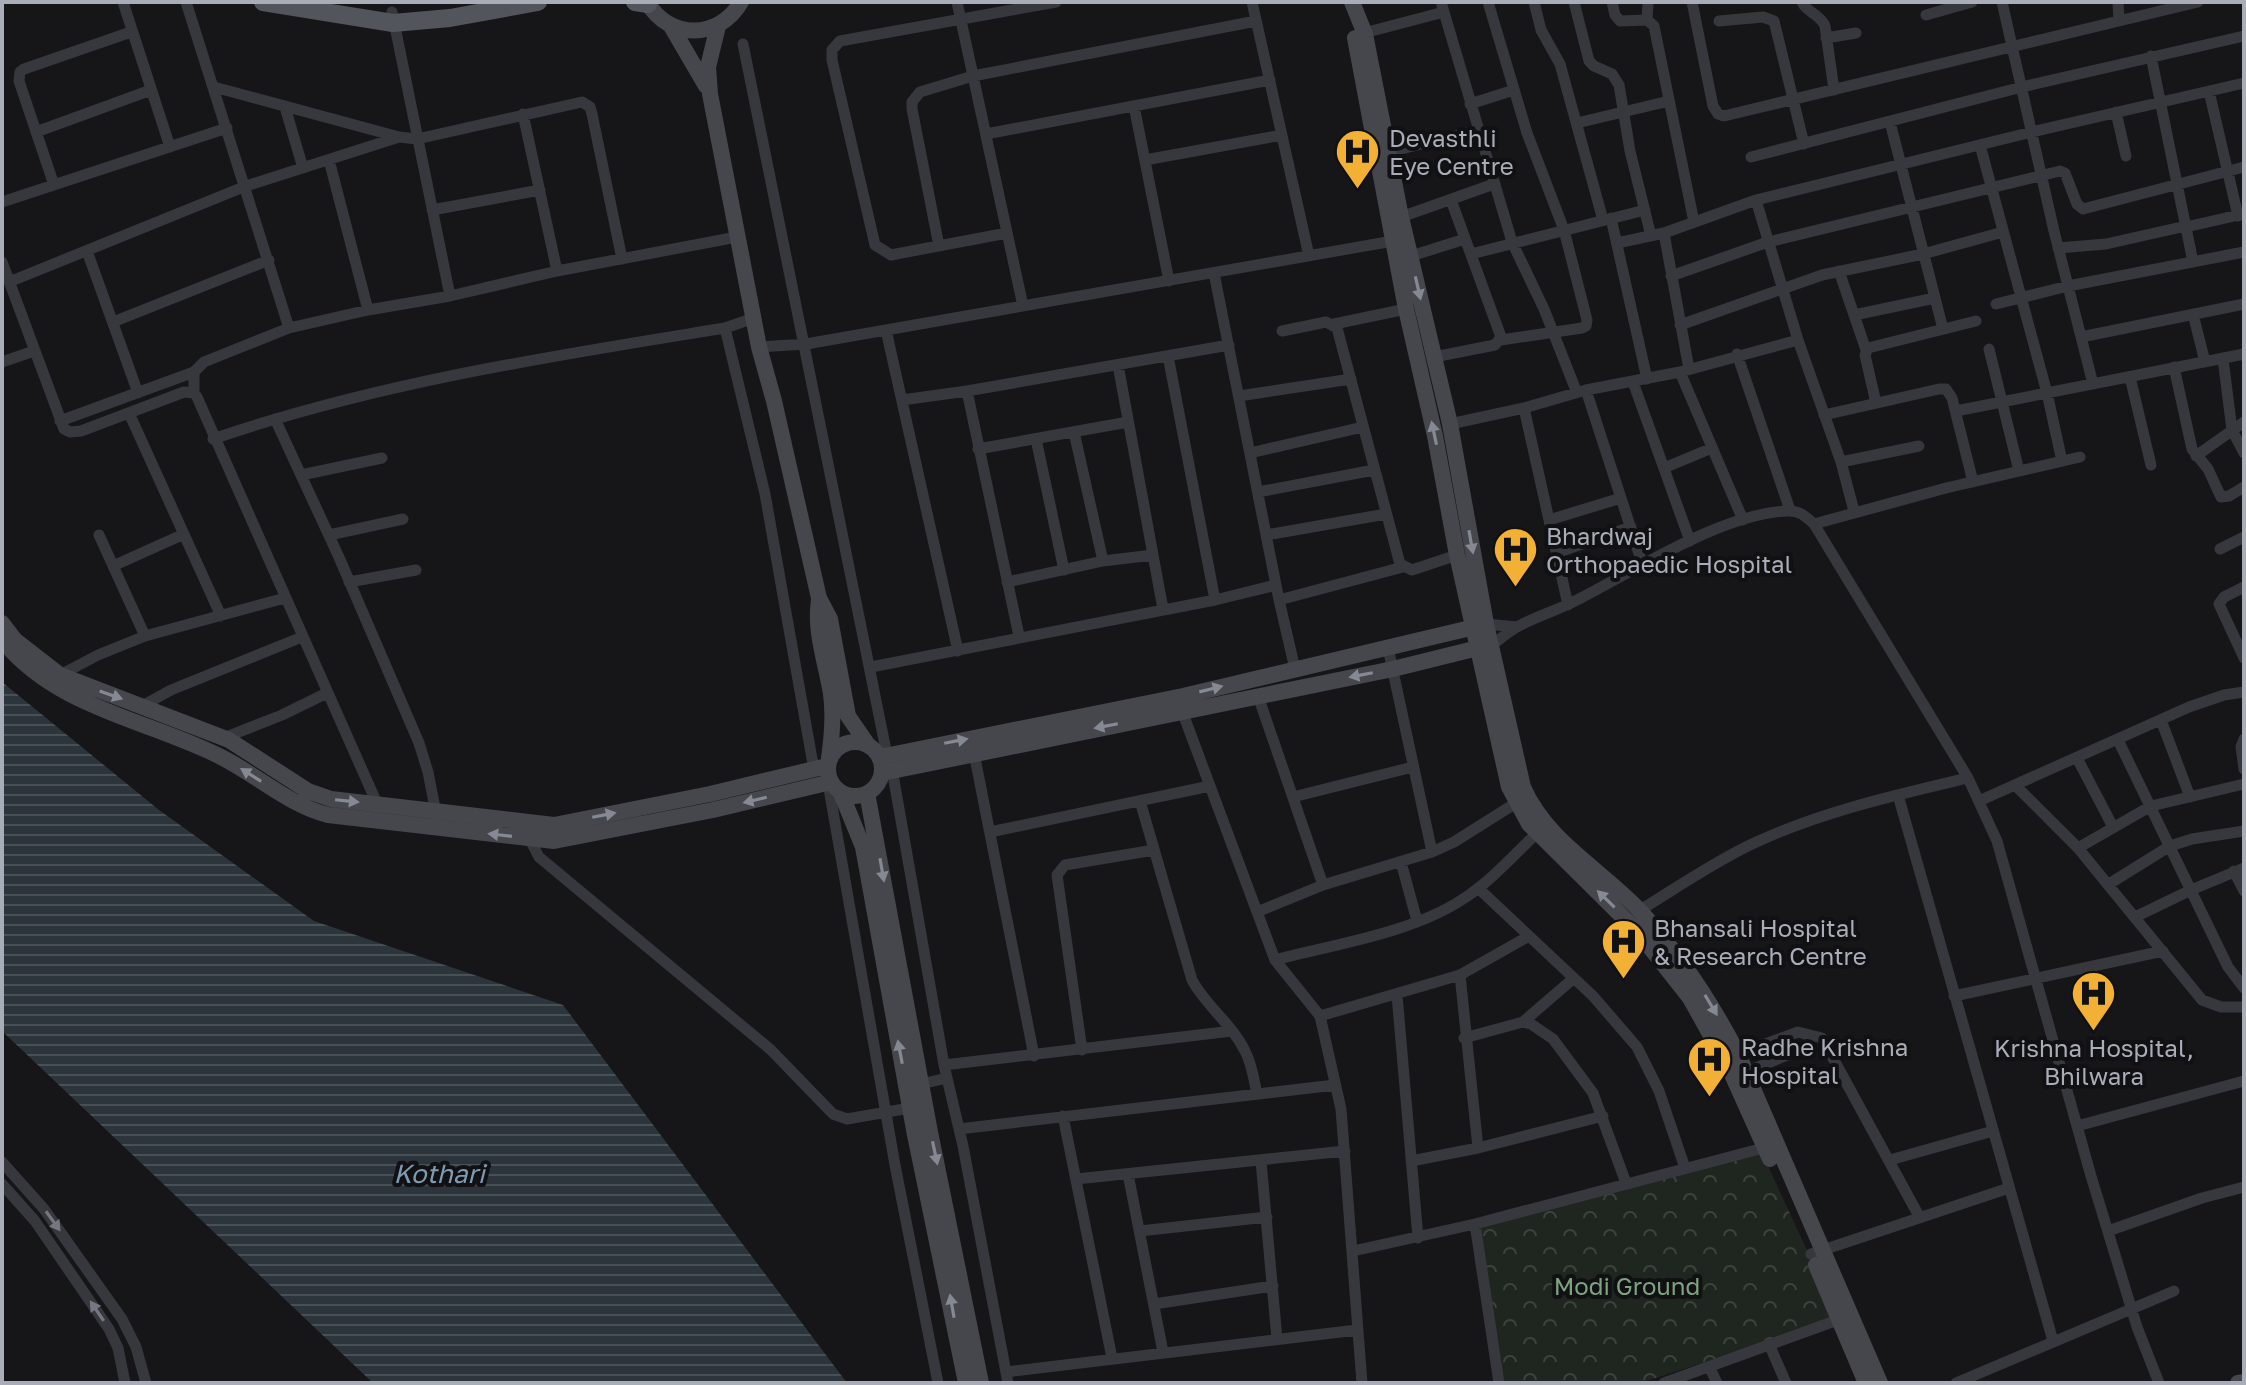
<svg xmlns="http://www.w3.org/2000/svg" width="2246" height="1385" font-family="'Golos Text',sans-serif">
<defs>
<pattern id="park-crowns" width="20" height="18" patternUnits="userSpaceOnUse" patternTransform="scale(2)"><rect width="20" height="18" fill="#1e261f"/><path d="M2 6a3 3 0 1 1 6 0M12 15a3 3 0 1 1 6 0" fill="none" stroke="#3c433d"/></pattern>
<pattern id="water-rules" width="6" height="5" patternUnits="userSpaceOnUse" patternTransform="scale(2)"><rect width="6" height="5" fill="#2c353c"/><path d="M0 2.5h6" fill="none" stroke="#485056"/></pattern>
</defs>
<rect width="100%" height="100%" fill="#161618"/>
<path fill="url(#park-crowns)" d="M 1760,1149 L 1839,1319 L 1640,1383 L 1499,1383 L 1475,1224 Z"/>
<path fill="url(#water-rules)" d="M 2,682 L 159,810 L 314,921 L 563,1005 L 847,1383 L 373,1383 L 2,1031 Z"/>
<g fill="none" stroke-linecap="round" stroke-linejoin="round">
<path stroke="#37383d" stroke-width="11" d="M 123,2 L 170,147
M 186,2 L 289,328
M 957,2 L 1023,306
M 1252,2 L 1309,256
M 1441,2 L 1512,242 L 1544,309 L 1577,393
M 1488,2 L 1527,133 L 1564,230 L 1587,320 L 1586,326 L 1582,328 L 1501,340
M 1534,2 L 1541,30 L 1560,64 L 1603,220
M 1574,2 L 1589,61 L 1594,66 L 1612,74 L 1619,85 L 1630,151 L 1651,236
M 1612,2 L 1615,15 L 1620,21 L 1647,20 L 1654,26 L 1694,222
M 1692,2 L 1713,106 L 1718,114 L 1724,116 L 2198,2
M 1802,2 C 1807,13 1820,14 1825,26 L 1834,90
M 2002,2 L 2054,231 L 2093,384
M 2118,2 L 2119,20
M 392,12 L 450,296
M 1926,15 L 1972,2
M 1647,20 L 1648,2
M 1719,21 L 1763,17 L 1774,21 L 1804,144
M 1360,34 L 1444,12
M 1826,38 L 1856,33
M 743,44 L 887,755
M 2151,56 L 2193,262
M 214,87 L 399,137 L 417,139 L 582,102 L 590,107 L 592,114 L 622,259
M 2209,91 L 2238,216
M 1470,104 L 1514,90
M 1134,106 L 1169,281
M 285,107 L 303,168
M 2116,112 L 2126,156
M 523,114 L 557,271
M 1890,122 L 1943,329
M 1577,123 L 1669,101
M 36,132 L 151,90
M 986,134 L 1270,80
M 1980,145 L 2047,393 L 2062,461
M 1389,152 L 1478,130
M 1751,157 L 2022,87 L 2244,36
M 329,160 L 368,310
M 1145,160 L 1282,135
M 54,185 L 19,81 L 20,72 L 24,69 L 131,32
M 1756,200 L 1798,340
M 2,202 L 227,128
M 432,210 L 540,190
M 1401,217 L 1494,184
M 1611,218 L 1647,379
M 2186,227 L 2243,214
M 1007,233 L 891,255 L 875,245 L 832,60 L 832,50 L 840,41 L 1056,2
M 1664,233 L 1689,369
M 1617,243 L 1664,233 L 1756,200 L 2032,132 L 2244,83
M 939,246 L 912,109 L 912,102 L 920,92 L 973,76 L 1256,21
M 2058,248 L 2106,244 L 2186,226
M 87,251 L 138,393
M 1471,254 L 1645,210
M 1411,256 L 1465,239
M 2,262 L 64,429 L 70,432 L 81,431 L 184,392 L 194,393 L 197,397 L 379,808
M 1839,271 L 1866,350
M 1214,273 L 1279,600 L 1295,669
M 1671,276 L 1768,242 L 2060,171 L 2065,173 L 2077,204 L 2083,209 L 2244,167
M 9,282 L 246,186 L 399,137
M 1996,304 L 2068,286 L 2244,252
M 2193,314 L 2205,362
M 1854,315 L 1935,298
M 113,322 L 269,260
M 1334,324 L 1406,309
M 1680,325 L 1822,275 L 1923,254 L 2003,232
M 725,328 L 765,494 L 814,770
M 886,330 L 958,651
M 1282,331 L 1326,322 L 1337,328 L 1400,564 L 1412,570 L 1457,555
M 2081,337 L 2244,304
M 759,347 L 806,344 L 1393,241
M 1989,349 L 2019,471
M 1737,354 L 1790,510
M 1168,356 L 1215,600
M 1434,357 L 1495,345 L 1501,337 L 1451,200
M 2223,359 L 2232,430 L 2244,453
M 2,362 L 34,351
M 1118,365 L 1163,609
M 2174,367 L 2192,449 L 2208,469 L 2221,497 L 2229,496 L 2244,487
M 1680,372 L 1743,520
M 2130,377 L 2151,465
M 1633,382 L 1690,541
M 1586,390 L 1643,566
M 967,391 L 1019,636
M 194,393 L 194,372 L 204,362 L 289,328 L 368,310 L 450,296 L 557,271 L 737,237
M 1239,396 L 1351,379
M 902,400 L 967,391 L 1229,345
M 1876,403 L 1865,355 L 1868,348 L 1976,321
M 1524,408 L 1568,605
M 1956,411 L 2244,354
M 129,413 L 221,616
M 1824,415 L 1939,389 L 1946,389 L 1952,398 L 1973,482
M 275,419 L 338,555 L 419,743 L 428,772 L 437,818
M 60,421 L 194,372
M 1450,424 L 1524,408 L 1586,390 L 1680,372 L 1798,340 L 1841,462 L 1854,511
M 1074,432 L 1103,561
M 213,439 C 379,382 553,356 725,328 L 754,318
M 1036,439 L 1064,570
M 978,449 L 1128,422
M 1250,453 L 1363,427
M 2196,456 L 2244,422
M 1841,462 L 1919,446
M 1664,468 L 1712,448
M 301,475 L 382,458
M 1258,492 L 1374,470
M 1549,520 L 1621,498
M 1814,524 L 1946,488 L 2080,457
M 99,535 L 145,636
M 329,535 L 403,519
M 1266,535 L 1386,514
M 2220,549 L 2244,537
M 1556,553 L 1631,527
M 113,566 L 184,534
M 349,582 L 416,570
M 1007,582 L 1103,561 L 1153,555
M 2244,587 L 2224,597 L 2219,604 L 2244,658
M 1279,600 L 1403,567
M 1486,624 L 1517,627
M 1492,645 C 1500,639 1508,632 1517,627 C 1536,616 1559,610 1579,599 C 1638,569 1721,514 1787,511 C 1799,510 1805,516 1814,524 L 1968,778 L 1997,841 L 2091,1176 L 2137,1327 L 2159,1383
M 1388,648 L 1432,852
M 871,667 L 1215,600 L 1276,585
M 60,675 L 98,655 L 145,636 L 285,598
M 1258,696 L 1323,885
M 142,706 L 171,690 L 302,637
M 1182,711 L 1275,960 L 1320,1016 L 1341,1109 L 1362,1383
M 2161,720 L 2190,797
M 221,739 L 282,715 L 327,693
M 2244,739 L 2241,747 L 2244,769
M 2118,740 L 2228,967 L 2244,988
M 974,753 L 1034,1056
M 2077,758 L 2113,827
M 892,769 L 944,1065 L 963,1146 L 1008,1383
M 828,783 L 895,1165 L 938,1383
M 2015,785 L 2078,848 L 2202,1000 L 2221,1007 L 2244,1007
M 1898,795 L 2053,1341
M 1293,797 L 1413,767
M 1140,801 L 1192,980 C 1206,1006 1232,1024 1245,1051 C 1252,1064 1254,1080 1257,1094
M 1979,801 L 2189,707 L 2224,695 L 2244,692
M 990,832 L 1210,786
M 529,838 L 539,857 L 771,1050 L 833,1114 L 847,1119 L 910,1108
M 2078,848 L 2151,806 L 2244,784
M 1401,862 L 1417,921
M 2234,871 L 2244,891
M 2109,884 L 2170,846 L 2192,839 L 2244,831
M 1478,888 L 1593,996 L 1637,1047 L 1659,1091 L 1685,1168
M 1257,912 L 1323,885 L 1432,852 L 1454,842 L 1516,803
M 1637,912 C 1675,889 1712,863 1752,844 C 1820,812 1896,795 1968,778
M 2135,917 L 2191,890 L 2244,868
M 1275,960 C 1335,944 1412,933 1463,899 C 1491,881 1513,856 1537,833
M 1460,975 L 1478,1148
M 1397,995 L 1418,1238
M 1954,996 L 2163,951
M 1320,1016 L 1460,975 L 1529,936
M 1523,1022 L 1574,978
M 1464,1038 L 1523,1022 L 1531,1024 L 1553,1039 L 1593,1093 L 1626,1183
M 1082,1050 L 1057,875 L 1065,865 L 1154,850
M 1738,1054 L 1798,1032 L 1822,1038 L 1920,1218
M 944,1065 L 1232,1031
M 1746,1072 L 1804,1048 L 1811,1037
M 921,1084 L 947,1078
M 1063,1116 L 1112,1358
M 2077,1126 L 2244,1081
M 959,1129 L 1335,1085
M 1890,1160 L 1993,1131
M 1261,1161 L 1277,1339
M 1411,1161 L 1478,1148 L 1603,1116
M 2,1162 L 44,1209 L 122,1319 L 136,1347 L 146,1383
M 1128,1174 L 1163,1352
M 1076,1179 L 1345,1151
M 2,1184 L 35,1221 L 109,1329 L 118,1348 L 125,1383
M 1475,1224 L 1499,1383
M 1140,1231 L 1267,1217
M 2108,1231 L 2202,1198 L 2244,1187
M 1353,1251 L 1475,1224 L 1771,1146
M 1811,1254 L 2009,1188
M 1154,1304 L 1273,1286
M 1769,1344 L 1786,1383
M 1710,1368 L 1717,1383
M 1006,1372 L 1357,1330
M 1664,1383 L 1846,1317
M 1956,1383 L 2174,1291"/>
<path stroke="#45474d" stroke-width="16" d="M 647,2 C 669,40 719,40 741,2
M 1352,2 L 1365,34 L 1401,217 L 1450,424 L 1486,624 L 1523,787 C 1546,841 1602,870 1641,912 C 1680,955 1711,1002 1738,1054 L 1880,1383
M 671,26 L 706,86
M 718,26 L 708,67 L 710,94 L 759,347 L 774,401 L 819,598 L 830,619 L 848,716 L 868,745
M 1355,38 L 1406,309 L 1435,436 L 1457,555 L 1509,787 L 1529,824 L 1638,932 L 1690,998 L 1730,1070 L 1770,1159
M 819,600 C 814,632 826,662 831,694 C 834,716 832,737 829,758
M 2,623 L 15,640 L 60,675 L 229,740 L 308,791 L 331,799 L 554,825 L 710,794 L 827,766
M 2,640 C 58,709 146,719 221,757 C 257,775 289,805 328,815 L 554,841 L 713,810 L 831,782
M828 769a27 27 0 1 1 54 0a27 27 0 1 1-54 0Z
M 880,757 L 1183,696 L 1483,625
M 882,773 L 1393,669 L 1486,646
M 841,793 L 863,847 L 915,1135 L 966,1383
M 867,793 L 930,1132 L 981,1383
M 1816,1265 L 1866,1383
M 2238,1383 L 2244,1382"/>
<path stroke="#53555c" stroke-width="18" d="M 263,2 L 393,23 L 450,18 L 538,2
M 635,2 L 648,4"/>
</g>
<defs><path id="oneway-solid" d="M-6-.8H1V-3.2L6.5 0L1 3.2V.8H-6Z" transform="scale(2)"/></defs>
<g fill="#858993">
<use href="#oneway-solid" transform="translate(1418 288) rotate(77)"/>
<use href="#oneway-solid" transform="translate(1434 433) rotate(-102)"/>
<use href="#oneway-solid" transform="translate(1471 542) rotate(80)"/>
<use href="#oneway-solid" transform="translate(1361 675) rotate(169)"/>
<use href="#oneway-solid" transform="translate(1211 689) rotate(-14)"/>
<use href="#oneway-solid" transform="translate(111 695) rotate(19)"/>
<use href="#oneway-solid" transform="translate(1106 726) rotate(169)"/>
<use href="#oneway-solid" transform="translate(956 741) rotate(-11)"/>
<use href="#oneway-solid" transform="translate(251 775) rotate(-148)"/>
<use href="#oneway-solid" transform="translate(755 800) rotate(167)"/>
<use href="#oneway-solid" transform="translate(347 801) rotate(6)"/>
<use href="#oneway-solid" transform="translate(604 815) rotate(-11)"/>
<use href="#oneway-solid" transform="translate(500 835) rotate(-173)"/>
<use href="#oneway-solid" transform="translate(882 870) rotate(80)"/>
<use href="#oneway-solid" transform="translate(1606 899) rotate(-136)"/>
<use href="#oneway-solid" transform="translate(1711 1005) rotate(59)"/>
<use href="#oneway-solid" transform="translate(900 1052) rotate(-101)"/>
<use href="#oneway-solid" transform="translate(935 1153) rotate(78)"/>
<use href="#oneway-solid" transform="translate(952 1306) rotate(-100)"/>
</g>
<g fill="#757881">
<use href="#oneway-solid" transform="translate(53 1221) rotate(54)"/>
<use href="#oneway-solid" transform="translate(97 1311) rotate(-124)"/>
</g>
<defs>
<symbol id="hospital-pin" viewBox="-11 -11 22 30"><path d="M0 17L-7.5 6A9.5 9.5 0 1 1 7.5 6Z" fill="#f2b134" stroke="#111113"/><path d="M-5-5h3v3.5h4V-5h3V5h-3V1.5h-4V5h-3Z" fill="#111"/></symbol>
</defs>
<g fill-rule="evenodd">
<use href="#hospital-pin" x="1332" y="126" width="51" height="69"/>
<use href="#hospital-pin" x="1490" y="524" width="51" height="69"/>
<use href="#hospital-pin" x="1598" y="916" width="51" height="69"/>
<use href="#hospital-pin" x="2068" y="968" width="51" height="69"/>
<use href="#hospital-pin" x="1684" y="1034" width="51" height="69"/>
</g>
<g text-anchor="middle" dominant-baseline="central" stroke-width="8" stroke-linejoin="round" paint-order="stroke">
<g font-size="24" fill="#a8adb8" stroke="#111113" text-anchor="start">
<text x="1389" y="137">Devasthli<tspan x="1389" dy="28">Eye Centre</tspan></text>
<text x="1546" y="535">Bhardwaj<tspan x="1546" dy="28">Orthopaedic Hospital</tspan></text>
<text x="1654" y="927">Bhansali Hospital<tspan x="1654" dy="28">&amp; Research Centre</tspan></text>
<text x="1741" y="1046">Radhe Krishna<tspan x="1741" dy="28">Hospital</tspan></text>
<text x="2094" y="1047" text-anchor="middle">Krishna Hospital,<tspan x="2094" dy="28">Bhilwara</tspan></text>
</g>
<g font-size="24" fill="#7fa381" stroke="#111113">
<text x="1627" y="1285">Modi Ground</text>
</g>
<g font-size="26" font-style="italic" fill="#7f9bb3" stroke="#111113">
<text x="439" y="1173">Kothari</text>
</g>
</g>
<rect width="2246" height="1385" fill="none" stroke="#a8adb8" stroke-width="8"/>
</svg>
